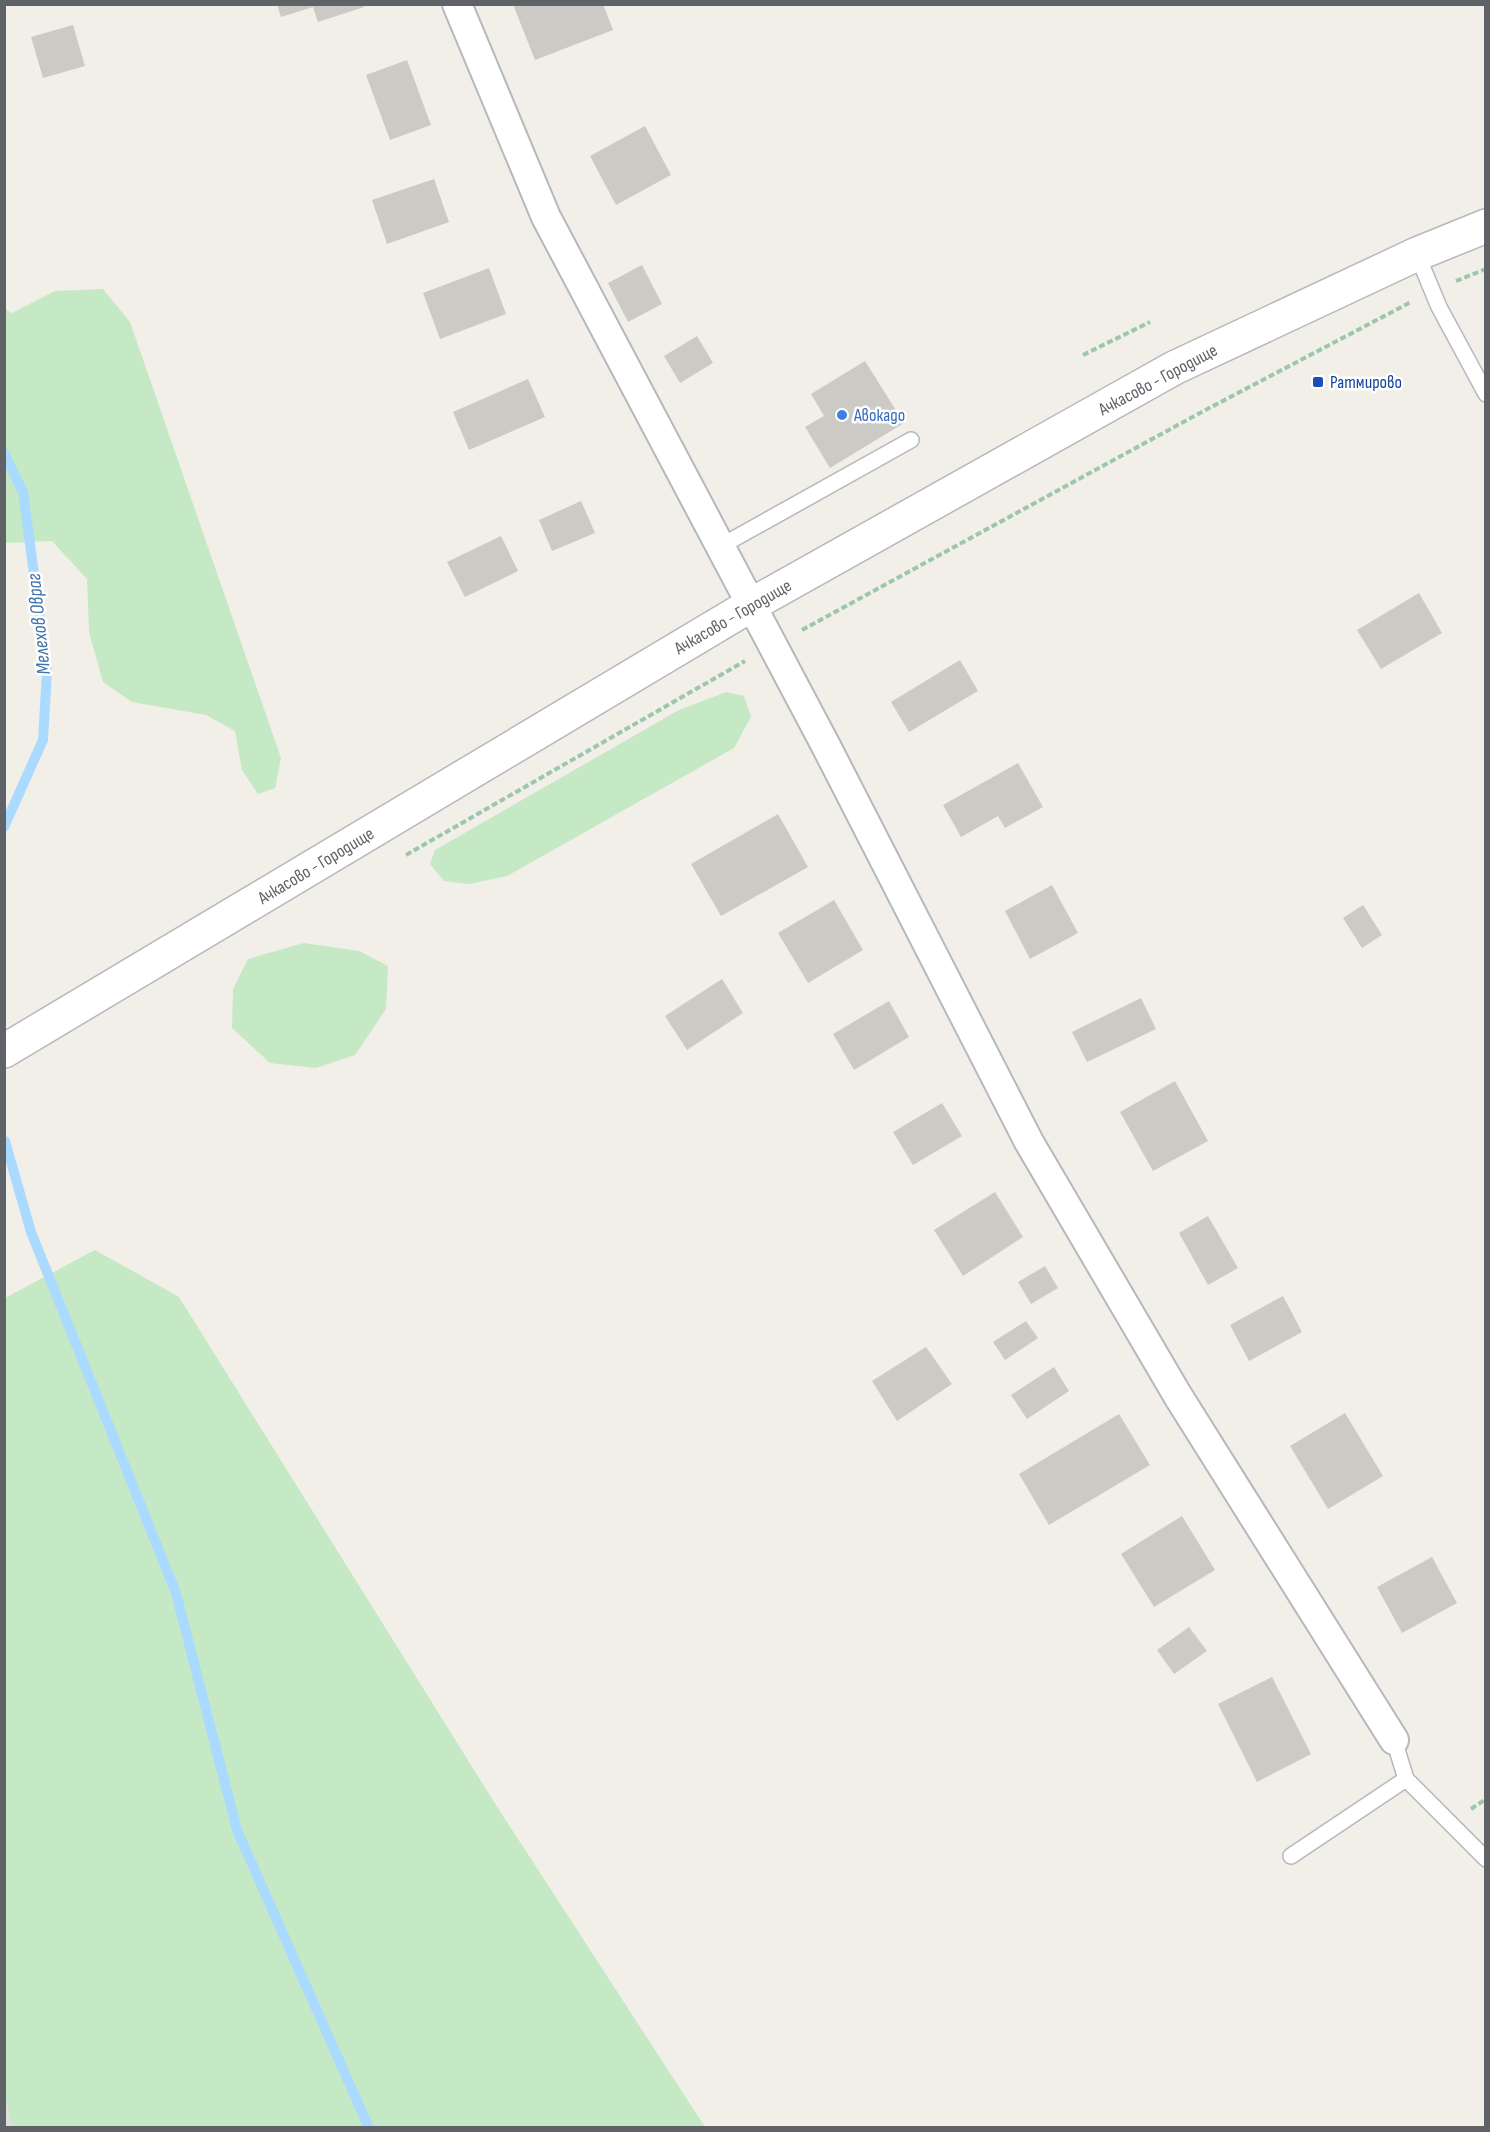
<svg xmlns="http://www.w3.org/2000/svg" width="1490" height="2132" font-family="'Sofia Sans Condensed',sans-serif">
<rect width="100%" height="100%" fill="#f1efe8"/>
<path fill="#e0deda" d="M 5,2091 L 13,2127 L 5,2127 Z"/>
<path fill="#c5e8c5" d="M 103,289 L 130,322 L 281,758 L 275,788 L 258,794 L 242,770 L 235,731 L 206,715 L 132,702 L 103,682 L 89,632 L 87,579 L 52,541 L 5,543 L 5,309 L 12,313 L 55,291 Z
M 726,692 L 744,696 L 751,717 L 734,748 L 507,876 L 469,884 L 444,881 L 430,864 L 435,850 L 679,710 Z
M 304,943 L 359,951 L 388,966 L 386,1009 L 355,1055 L 316,1068 L 270,1063 L 232,1028 L 233,989 L 248,959 Z
M 95,1250 L 179,1297 L 494,1802 L 705,2127 L 13,2127 L 4,2091 L 5,1298 Z"/>
<g fill="none" stroke-linecap="round" stroke-linejoin="round">
<path stroke="#aadaff" stroke-width="10" d="M 4,453 L 23,492 L 47,671 L 43,740 L 4,827
M 5,1141 L 31,1232 L 176,1593 L 237,1830 L 369,2128"/>
</g>
<path fill="#cccac5" d="M 277,4 L 364,4 L 364,7 L 318,22 L 313,7 L 281,17 Z
M 520,4 L 603,4 L 613,30 L 535,60 L 514,7 Z
M 73,25 L 85,66 L 43,78 L 31,37 Z
M 407,60 L 431,125 L 390,140 L 366,75 Z
M 645,126 L 671,175 L 616,205 L 590,156 Z
M 434,179 L 449,222 L 387,244 L 372,200 Z
M 642,265 L 662,304 L 628,322 L 608,283 Z
M 489,268 L 506,314 L 440,339 L 423,293 Z
M 697,336 L 713,363 L 680,383 L 664,356 Z
M 865,361 L 904,423 L 830,468 L 805,427 L 824,416 L 811,394 Z
M 528,379 L 545,417 L 469,450 L 453,412 Z
M 581,501 L 595,533 L 552,551 L 539,520 Z
M 501,536 L 518,571 L 465,597 L 447,562 Z
M 1419,593 L 1442,633 L 1381,669 L 1357,630 Z
M 960,660 L 978,691 L 909,732 L 891,702 Z
M 1018,763 L 1043,807 L 1005,828 L 998,816 L 961,837 L 943,805 Z
M 778,814 L 808,867 L 721,916 L 691,864 Z
M 1052,885 L 1078,933 L 1030,959 L 1005,911 Z
M 834,900 L 863,950 L 808,983 L 778,933 Z
M 1363,905 L 1382,935 L 1362,948 L 1343,918 Z
M 722,979 L 743,1013 L 687,1050 L 665,1016 Z
M 1141,998 L 1156,1029 L 1087,1062 L 1072,1032 Z
M 889,1001 L 909,1037 L 854,1070 L 833,1034 Z
M 1175,1081 L 1208,1141 L 1153,1171 L 1120,1112 Z
M 942,1103 L 962,1136 L 913,1165 L 893,1132 Z
M 995,1192 L 1023,1237 L 963,1276 L 934,1230 Z
M 1208,1216 L 1238,1268 L 1208,1285 L 1179,1233 Z
M 1045,1266 L 1058,1288 L 1031,1304 L 1018,1282 Z
M 1283,1296 L 1302,1332 L 1249,1361 L 1230,1325 Z
M 1026,1321 L 1038,1338 L 1005,1360 L 993,1342 Z
M 926,1347 L 952,1384 L 897,1421 L 872,1381 Z
M 1054,1367 L 1069,1391 L 1027,1419 L 1011,1395 Z
M 1345,1413 L 1383,1476 L 1328,1509 L 1290,1446 Z
M 1119,1414 L 1150,1465 L 1049,1525 L 1019,1474 Z
M 1182,1516 L 1215,1570 L 1154,1607 L 1121,1554 Z
M 1432,1557 L 1457,1603 L 1402,1633 L 1377,1587 Z
M 1189,1627 L 1207,1651 L 1174,1674 L 1157,1650 Z
M 1272,1677 L 1311,1754 L 1257,1782 L 1218,1704 Z"/>
<g fill="none" stroke-linecap="round" stroke-linejoin="round">
<defs>
<path id="service" d="M 1417,254 L 1439,307 L 1486,394
M 721,546 L 911,440
M 1394,1740 L 1406,1779 L 1486,1859
M 1291,1856 L 1406,1779"/>
<path id="minor" d="M 457,4 L 546,217 L 826,746 L 1029,1142 L 1178,1396 L 1394,1740"/>
<path id="tertiary" d="M 4,1051 L 751,605 L 1174,368 L 1417,254 L 1486,226"/>
</defs>
<use href="#service" stroke="#b5b8bc" stroke-width="18"/>
<use href="#minor" stroke="#b5b8bc" stroke-width="32"/>
<use href="#tertiary" stroke="#b5b8bc" stroke-width="36"/>
<path stroke="#9cc7a9" stroke-width="4" stroke-dasharray="6 3" stroke-linecap="butt" d="M 1456,281 L 1486,269
M 1083,355 L 1150,322
M 802,630 L 1198,414 L 1411,302
M 406,855 L 745,661
M 1471,1809 L 1486,1799"/>
<use href="#service" stroke="#fff" stroke-width="15"/>
<use href="#minor" stroke="#fff" stroke-width="28"/>
<use href="#tertiary" stroke="#fff" stroke-width="33"/>
</g>
<rect fill="#1a4fb4" stroke="#fff" stroke-width="2" x="1312" y="376" width="12" height="12" rx="3"/>
<circle fill="#3f7fe0" stroke="#fff" stroke-width="2" cx="842" cy="415" r="6"/>
<g text-anchor="middle" dominant-baseline="central" stroke-width="5" stroke-linejoin="round" paint-order="stroke">
<g font-size="18" fill="#5f6368" stroke="#fff">
<text transform="translate(1158 380) rotate(-28)">Ачкасово - Городище</text>
<text transform="translate(733 617) rotate(-30)">Ачкасово - Городище</text>
<text transform="translate(316 866) rotate(-31)">Ачкасово - Городище</text>
</g>
<g font-size="18" fill="#164399" stroke="#fff" text-anchor="start">
<text x="1330" y="382">Ратмирово</text>
</g>
<g font-size="18" fill="#366cbe" stroke="#fff" text-anchor="start">
<text x="854" y="415">Авокадо</text>
</g>
<g font-size="20" font-style="italic" fill="#4174aa" stroke="#fff">
<text transform="translate(39 624) rotate(-96)">Мелехов Овраг</text>
</g>
</g>
<rect width="1490" height="2132" fill="none" stroke="#5f6368" stroke-width="12"/>
</svg>
